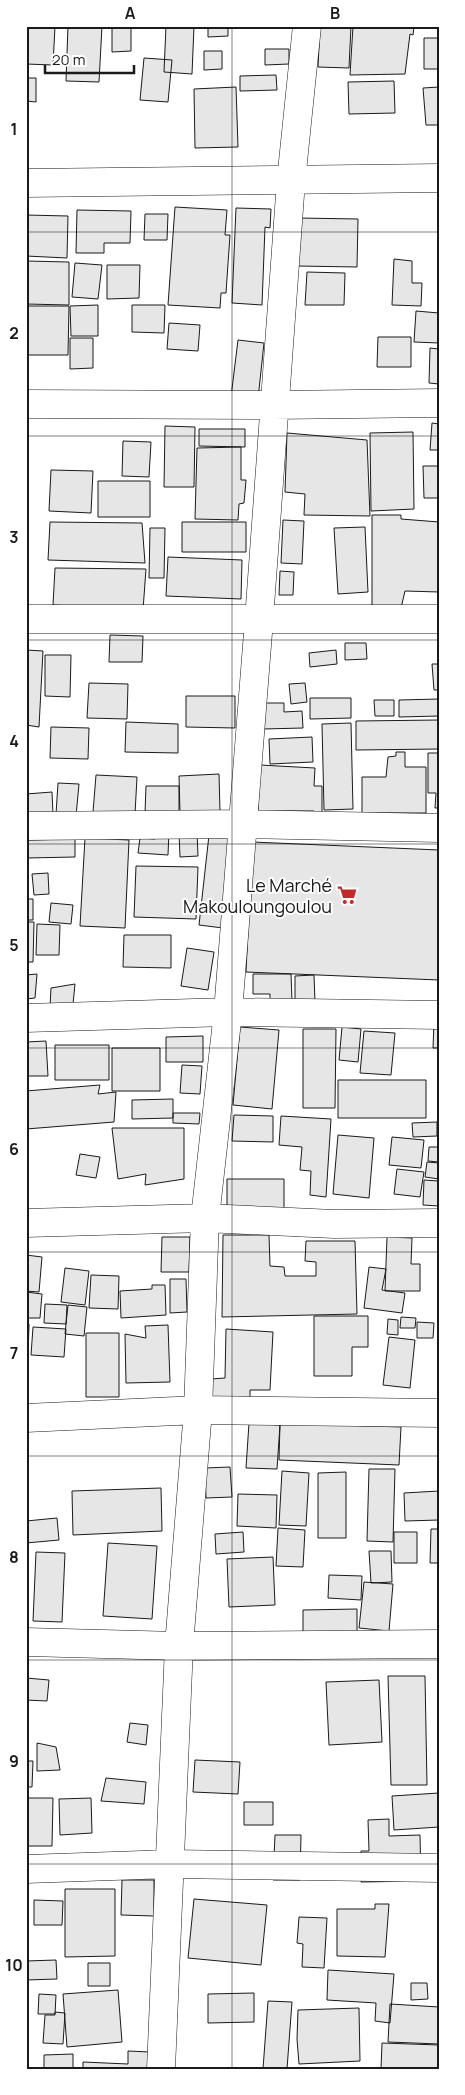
<svg xmlns="http://www.w3.org/2000/svg" width="465" height="2095" font-family="Manrope,sans-serif">
<rect width="100%" height="100%" fill="#fff"/>
<path fill="#e6e6e6" stroke="#1a1a1a" d="M 26,26 L 55,26 L 53,65 L 26,64 Z
M 68,26 L 102,26 L 99,82 L 66,81 Z
M 166,26 L 194,26 L 192,74 L 164,72 Z
M 208,26 L 228,26 L 228,36 L 208,37 Z
M 320,26 L 351,26 L 349,68 L 318,67 Z
M 353,26 L 414,26 L 413,35 L 410,34 L 405,74 L 350,75 Z
M 112,27 L 131,27 L 131,51 L 112,52 Z
M 424,38 L 439,38 L 439,69 L 424,69 Z
M 265,49 L 289,49 L 289,64 L 265,65 Z
M 204,51 L 222,51 L 222,69 L 204,70 Z
M 144,58 L 172,60 L 168,102 L 140,100 Z
M 276,75 L 277,90 L 240,91 L 240,76 Z
M 26,78 L 36,78 L 36,102 L 26,101 Z
M 394,81 L 395,113 L 349,114 L 348,82 Z
M 236,87 L 238,147 L 195,148 L 194,89 Z
M 439,87 L 439,125 L 426,125 L 423,88 Z
M 175,207 L 227,210 L 225,235 L 230,235 L 226,293 L 221,293 L 220,308 L 168,305 Z
M 236,208 L 271,209 L 270,228 L 265,227 L 262,305 L 232,303 Z
M 77,210 L 131,211 L 130,243 L 104,243 L 104,253 L 76,253 Z
M 145,214 L 168,214 L 167,240 L 144,240 Z
M 26,215 L 68,216 L 67,258 L 26,256 Z
M 299,218 L 358,219 L 357,267 L 297,266 Z
M 394,259 L 412,261 L 412,283 L 422,283 L 421,306 L 392,305 Z
M 26,261 L 69,262 L 69,305 L 26,304 Z
M 75,263 L 102,265 L 98,299 L 72,297 Z
M 107,265 L 140,265 L 139,298 L 107,299 Z
M 307,272 L 345,273 L 344,305 L 305,305 Z
M 98,305 L 98,336 L 71,336 L 70,306 Z
M 132,305 L 165,305 L 164,333 L 132,332 Z
M 26,306 L 69,306 L 68,355 L 26,355 Z
M 416,311 L 439,313 L 439,343 L 414,342 Z
M 169,323 L 200,325 L 198,351 L 167,349 Z
M 378,337 L 411,337 L 411,367 L 377,367 Z
M 70,338 L 93,338 L 93,368 L 70,369 Z
M 238,340 L 264,343 L 258,399 L 231,397 Z
M 430,348 L 439,349 L 439,384 L 429,383 Z
M 432,423 L 439,424 L 439,450 L 430,450 Z
M 165,426 L 195,427 L 194,487 L 164,487 Z
M 199,429 L 245,429 L 245,447 L 199,446 Z
M 413,432 L 414,509 L 371,511 L 370,433 Z
M 287,433 L 367,440 L 370,516 L 304,515 L 305,494 L 285,492 Z
M 123,441 L 151,442 L 149,477 L 122,476 Z
M 241,447 L 241,480 L 246,480 L 244,503 L 239,504 L 238,520 L 195,519 L 197,448 Z
M 423,466 L 439,466 L 439,498 L 424,498 Z
M 51,470 L 93,471 L 91,513 L 49,511 Z
M 98,481 L 150,481 L 150,517 L 98,517 Z
M 26,515 L 28,574 L 26,574 Z
M 372,515 L 401,515 L 401,519 L 439,522 L 439,592 L 405,591 L 401,608 L 372,608 Z
M 283,520 L 304,521 L 302,564 L 281,563 Z
M 50,522 L 142,523 L 145,563 L 48,560 Z
M 182,522 L 246,522 L 246,552 L 182,552 Z
M 365,527 L 368,592 L 338,594 L 334,528 Z
M 150,528 L 165,528 L 164,578 L 149,578 Z
M 168,557 L 242,560 L 241,599 L 166,596 Z
M 55,568 L 146,569 L 143,610 L 53,605 Z
M 280,571 L 294,572 L 293,595 L 279,595 Z
M 110,635 L 143,636 L 142,662 L 109,662 Z
M 345,643 L 366,643 L 367,659 L 345,660 Z
M 26,650 L 43,651 L 39,727 L 26,725 Z
M 336,650 L 337,664 L 310,667 L 309,653 Z
M 45,655 L 71,655 L 70,697 L 45,696 Z
M 432,664 L 439,664 L 439,690 L 434,690 Z
M 89,683 L 128,684 L 127,719 L 87,718 Z
M 305,683 L 307,702 L 291,704 L 289,684 Z
M 186,696 L 235,696 L 235,728 L 186,727 Z
M 310,698 L 351,698 L 351,718 L 310,719 Z
M 439,699 L 439,716 L 399,717 L 399,700 Z
M 374,700 L 394,700 L 394,716 L 375,716 Z
M 263,703 L 284,703 L 284,712 L 302,711 L 303,728 L 263,729 Z
M 439,720 L 439,749 L 356,750 L 356,721 Z
M 126,722 L 178,724 L 178,753 L 125,752 Z
M 351,723 L 353,809 L 324,810 L 322,724 Z
M 51,727 L 89,728 L 88,759 L 50,758 Z
M 312,737 L 313,762 L 270,764 L 269,739 Z
M 396,752 L 405,752 L 405,767 L 426,767 L 426,813 L 362,813 L 362,777 L 386,777 L 388,757 L 396,756 Z
M 428,753 L 439,753 L 439,808 L 435,808 L 436,793 L 428,793 Z
M 260,765 L 315,768 L 314,786 L 322,786 L 322,818 L 313,818 L 314,811 L 258,811 Z
M 219,774 L 220,811 L 180,813 L 179,776 Z
M 96,775 L 137,777 L 135,814 L 93,812 Z
M 58,783 L 79,784 L 76,816 L 56,814 Z
M 146,786 L 179,786 L 179,813 L 145,813 Z
M 52,792 L 53,814 L 26,815 L 26,794 Z
M 156,830 L 169,831 L 168,855 L 138,853 L 140,838 L 155,839 Z
M 197,831 L 198,856 L 180,857 L 179,832 Z
M 209,835 L 232,838 L 223,928 L 199,925 Z
M 85,838 L 129,840 L 125,928 L 80,926 Z
M 75,839 L 75,857 L 26,858 L 26,840 Z
M 252,842 L 439,850 L 439,980 L 246,972 Z
M 136,866 L 198,867 L 196,919 L 134,917 Z
M 48,873 L 49,894 L 34,895 L 32,874 Z
M 26,899 L 33,899 L 33,920 L 26,920 Z
M 51,903 L 73,905 L 71,924 L 49,922 Z
M 26,922 L 34,922 L 33,962 L 26,962 Z
M 37,924 L 60,925 L 59,955 L 36,955 Z
M 124,935 L 171,935 L 171,968 L 123,967 Z
M 187,948 L 214,952 L 208,990 L 181,986 Z
M 37,974 L 35,998 L 26,999 L 26,975 Z
M 253,974 L 291,974 L 292,1001 L 270,1001 L 270,994 L 253,994 Z
M 314,975 L 315,1002 L 295,1002 L 295,976 Z
M 75,984 L 73,1004 L 50,1007 L 51,988 Z
M 434,1023 L 439,1023 L 439,1048 L 433,1048 Z
M 240,1027 L 279,1030 L 272,1109 L 233,1105 Z
M 342,1027 L 361,1029 L 358,1062 L 339,1060 Z
M 303,1029 L 336,1029 L 335,1108 L 303,1108 Z
M 364,1031 L 395,1033 L 391,1075 L 360,1073 Z
M 203,1036 L 203,1062 L 166,1062 L 166,1037 Z
M 46,1041 L 48,1076 L 26,1076 L 26,1042 Z
M 55,1045 L 109,1045 L 109,1080 L 55,1080 Z
M 112,1048 L 160,1048 L 160,1091 L 112,1091 Z
M 182,1065 L 202,1066 L 200,1094 L 180,1093 Z
M 338,1080 L 426,1080 L 426,1118 L 338,1118 Z
M 100,1085 L 98,1094 L 116,1092 L 114,1122 L 26,1129 L 26,1091 Z
M 173,1099 L 173,1118 L 132,1119 L 132,1100 Z
M 173,1113 L 200,1113 L 199,1124 L 173,1123 Z
M 234,1115 L 273,1116 L 273,1142 L 232,1141 Z
M 281,1116 L 331,1119 L 326,1197 L 310,1195 L 311,1171 L 300,1170 L 302,1147 L 279,1145 Z
M 437,1122 L 437,1136 L 413,1137 L 412,1123 Z
M 112,1128 L 184,1128 L 184,1179 L 145,1185 L 146,1174 L 118,1179 Z
M 338,1135 L 374,1138 L 369,1198 L 333,1194 Z
M 392,1137 L 424,1140 L 421,1168 L 389,1165 Z
M 429,1147 L 439,1147 L 439,1162 L 428,1161 Z
M 80,1154 L 100,1157 L 96,1178 L 76,1175 Z
M 427,1162 L 439,1163 L 439,1179 L 425,1177 Z
M 397,1169 L 424,1172 L 420,1197 L 394,1194 Z
M 227,1179 L 284,1179 L 284,1211 L 227,1210 Z
M 424,1180 L 439,1181 L 439,1206 L 423,1205 Z
M 223,1235 L 269,1235 L 270,1266 L 284,1267 L 285,1276 L 316,1276 L 316,1262 L 305,1261 L 306,1241 L 355,1241 L 357,1314 L 222,1317 Z
M 162,1237 L 190,1237 L 189,1272 L 161,1272 Z
M 387,1237 L 412,1238 L 411,1264 L 420,1264 L 420,1291 L 385,1291 Z
M 26,1255 L 42,1257 L 39,1292 L 26,1291 Z
M 369,1267 L 386,1269 L 382,1290 L 405,1293 L 402,1313 L 364,1308 Z
M 65,1268 L 89,1271 L 85,1305 L 61,1302 Z
M 91,1275 L 119,1276 L 118,1309 L 89,1308 Z
M 170,1279 L 186,1279 L 187,1312 L 170,1313 Z
M 152,1285 L 165,1285 L 166,1315 L 121,1318 L 120,1291 L 152,1289 Z
M 26,1292 L 42,1294 L 40,1318 L 26,1318 Z
M 45,1304 L 67,1305 L 66,1324 L 44,1323 Z
M 68,1305 L 87,1307 L 84,1336 L 65,1334 Z
M 314,1316 L 368,1316 L 368,1347 L 352,1347 L 352,1376 L 314,1376 Z
M 401,1317 L 416,1318 L 415,1328 L 400,1328 Z
M 388,1319 L 398,1320 L 398,1335 L 387,1334 Z
M 417,1322 L 434,1323 L 433,1338 L 417,1338 Z
M 26,1324 L 29,1324 L 28,1358 L 26,1358 Z
M 168,1325 L 170,1382 L 126,1383 L 125,1334 L 146,1338 L 145,1326 Z
M 33,1327 L 66,1329 L 64,1357 L 31,1355 Z
M 226,1329 L 273,1332 L 270,1390 L 250,1390 L 250,1397 L 212,1397 L 211,1379 L 225,1378 Z
M 86,1333 L 119,1333 L 119,1397 L 86,1397 Z
M 389,1337 L 415,1340 L 410,1388 L 383,1385 Z
M 249,1423 L 280,1425 L 277,1469 L 246,1468 Z
M 280,1423 L 401,1427 L 399,1465 L 279,1460 Z
M 230,1467 L 232,1497 L 206,1498 L 205,1468 Z
M 369,1469 L 395,1469 L 393,1542 L 367,1541 Z
M 282,1471 L 309,1473 L 306,1526 L 279,1525 Z
M 346,1472 L 346,1538 L 318,1538 L 318,1473 Z
M 161,1488 L 162,1531 L 73,1535 L 72,1491 Z
M 439,1491 L 439,1520 L 405,1521 L 404,1493 Z
M 238,1494 L 277,1495 L 276,1528 L 237,1526 Z
M 57,1518 L 59,1540 L 26,1543 L 26,1521 Z
M 278,1528 L 305,1530 L 303,1567 L 276,1566 Z
M 431,1529 L 439,1529 L 439,1563 L 430,1563 Z
M 243,1532 L 244,1552 L 216,1554 L 215,1534 Z
M 394,1532 L 417,1532 L 417,1563 L 394,1563 Z
M 108,1543 L 157,1546 L 152,1619 L 103,1616 Z
M 369,1551 L 391,1551 L 392,1582 L 371,1583 Z
M 36,1552 L 65,1553 L 62,1622 L 33,1621 Z
M 273,1557 L 275,1605 L 229,1607 L 227,1559 Z
M 329,1575 L 362,1576 L 361,1600 L 328,1598 Z
M 364,1582 L 393,1584 L 389,1631 L 359,1628 Z
M 357,1609 L 357,1635 L 303,1636 L 303,1610 Z
M 388,1676 L 425,1676 L 427,1785 L 391,1785 Z
M 26,1678 L 49,1680 L 47,1701 L 26,1700 Z
M 379,1680 L 382,1742 L 329,1745 L 326,1682 Z
M 130,1723 L 148,1725 L 146,1745 L 127,1742 Z
M 37,1743 L 56,1747 L 60,1770 L 37,1771 Z
M 195,1760 L 240,1762 L 238,1794 L 193,1792 Z
M 26,1761 L 33,1761 L 32,1787 L 26,1787 Z
M 106,1778 L 146,1782 L 144,1804 L 101,1801 Z
M 439,1793 L 439,1827 L 394,1830 L 392,1796 Z
M 26,1798 L 53,1798 L 52,1846 L 26,1846 Z
M 91,1798 L 92,1833 L 60,1835 L 59,1799 Z
M 244,1802 L 273,1802 L 273,1825 L 244,1825 Z
M 389,1819 L 389,1836 L 420,1835 L 421,1881 L 361,1882 L 361,1851 L 369,1851 L 368,1820 Z
M 275,1835 L 301,1835 L 300,1880 L 273,1880 Z
M 122,1880 L 154,1880 L 154,1916 L 121,1915 Z
M 65,1889 L 115,1889 L 115,1956 L 65,1957 Z
M 194,1899 L 267,1905 L 261,1965 L 188,1958 Z
M 34,1900 L 63,1901 L 62,1925 L 34,1925 Z
M 375,1904 L 389,1904 L 385,1957 L 337,1956 L 337,1909 L 375,1909 Z
M 299,1917 L 327,1918 L 324,1968 L 302,1967 L 303,1944 L 297,1943 Z
M 56,1960 L 57,1979 L 26,1980 L 26,1961 Z
M 88,1963 L 110,1963 L 110,1986 L 88,1986 Z
M 328,1970 L 394,1974 L 390,2023 L 375,2021 L 376,2003 L 327,2000 Z
M 411,1983 L 427,1983 L 428,1999 L 411,2000 Z
M 118,1990 L 122,2042 L 67,2047 L 63,1994 Z
M 254,1993 L 254,2022 L 208,2023 L 208,1994 Z
M 39,1994 L 56,1995 L 55,2014 L 38,2014 Z
M 268,2001 L 292,2002 L 287,2069 L 263,2069 Z
M 390,2004 L 439,2007 L 439,2044 L 388,2042 Z
M 359,2008 L 360,2061 L 299,2064 L 297,2039 L 298,2010 Z
M 55,2012 L 65,2013 L 63,2044 L 43,2043 L 45,2015 L 55,2015 Z
M 382,2043 L 439,2045 L 439,2069 L 381,2069 Z
M 128,2051 L 150,2052 L 150,2069 L 83,2069 L 83,2062 L 128,2064 Z
M 73,2054 L 73,2069 L 44,2069 L 44,2055 Z"/>
<g fill="none" stroke-linecap="round" stroke-linejoin="round">
<defs>
<path id="minor" d="M 26,183 L 439,178
M 26,404 L 274,405 L 439,403
M 26,619 L 439,619
M 26,826 L 242,824 L 439,828
M 26,1018 L 228,1012 L 439,1015
M 26,1223 L 205,1218 L 334,1224 L 439,1223
M 26,1418 L 198,1410 L 439,1413
M 26,1642 L 179,1646 L 439,1644
M 26,1869 L 171,1864 L 439,1868
M 161,2069 L 179,1646 L 198,1410 L 205,1218 L 228,1012 L 259,620 L 291,181 L 307,26"/>
</defs>
<use href="#minor" stroke="#1a1a1a" stroke-width="29"/>
<use href="#minor" stroke="#fff" stroke-width="28"/>
</g>
<path fill="none" stroke="#1a1a1a" stroke-width="1" stroke-opacity="0.55" d="M 232,26 L 232,2069M 26,232 L 439,232M 26,436 L 439,436M 26,640 L 439,640M 26,844 L 439,844M 26,1048 L 439,1048M 26,1252 L 439,1252M 26,1456 L 439,1456M 26,1660 L 439,1660M 26,1864 L 439,1864"/>
<defs>
<symbol id="supermarket-bare" viewBox="-9 -9 18 18"><path d="M-6-5.5h2.5l.6 2H6L4.5 2H-2.5L-4.4-4H-6ZM-1.5 3.2a1.3 1.3 0 1 0 .1 0ZM3 3.2a1.3 1.3 0 1 0 .1 0Z" fill="#c62828" stroke="#fff" stroke-width="2.5" paint-order="stroke"/></symbol>
</defs>
<g fill-rule="evenodd">
<use href="#supermarket-bare" x="333" y="881" width="28" height="28"/>
</g>
<g text-anchor="middle" dominant-baseline="central" stroke-width="4" stroke-linejoin="round" paint-order="stroke">
<g font-size="18" fill="#1a1a1a" stroke="#fff" text-anchor="end">
<text x="332" y="885">Le Marché<tspan x="332" dy="21">Makouloungoulou</tspan></text>
</g>
</g>
<rect width="465" height="2095" fill="none" stroke="#ffffff" stroke-width="55"/>
<path d="M45 65v8h89v-8" fill="none" stroke="#1a1a1a" stroke-width="2.5"/>
<text x="52" y="65" font-size="15" fill="#1a1a1a" stroke="#ffffff" stroke-width="4" paint-order="stroke">20 m</text>
<rect x="28" y="28" width="410" height="2040" fill="none" stroke="#1a1a1a" stroke-width="2"/>
<g font-size="16" text-anchor="middle" font-weight="bold" fill="#1a1a1a">
<text x="130" y="19">A</text>
<text x="335" y="19">B</text>
<text x="14" y="135">1</text>
<text x="14" y="339">2</text>
<text x="14" y="543">3</text>
<text x="14" y="747">4</text>
<text x="14" y="951">5</text>
<text x="14" y="1155">6</text>
<text x="14" y="1359">7</text>
<text x="14" y="1563">8</text>
<text x="14" y="1767">9</text>
<text x="14" y="1971">10</text>
</g>
</svg>
